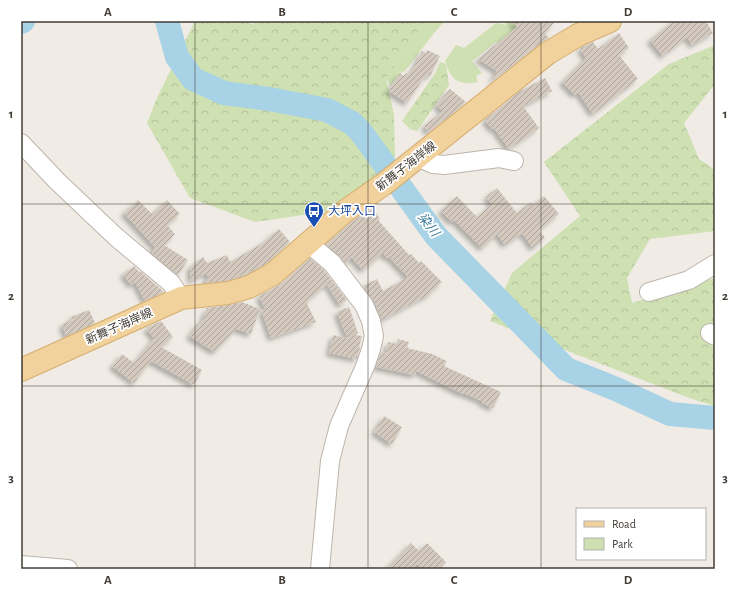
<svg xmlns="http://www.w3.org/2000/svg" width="736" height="590" font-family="'Alegreya Sans','Noto Sans JP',sans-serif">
<defs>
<pattern id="forest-crowns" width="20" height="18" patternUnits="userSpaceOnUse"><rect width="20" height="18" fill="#cfe0b2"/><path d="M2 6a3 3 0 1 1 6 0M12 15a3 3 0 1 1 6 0" fill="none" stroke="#b3c19a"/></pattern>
<pattern id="building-hatch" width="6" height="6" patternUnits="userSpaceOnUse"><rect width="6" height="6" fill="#d3c9bf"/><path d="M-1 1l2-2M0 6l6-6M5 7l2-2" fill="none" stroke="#ada49c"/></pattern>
<filter id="shadow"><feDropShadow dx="-3.5" dy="3.5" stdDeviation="2" flood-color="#0004"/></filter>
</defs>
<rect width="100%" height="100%" fill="#f0ece5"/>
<path fill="url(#forest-crowns)" d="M 195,21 L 242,21 L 253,24 L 257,21 L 425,21 L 386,78 L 394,115 L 395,156 L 362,190 L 324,212 L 255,222 L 190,198 L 147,123 L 156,100 Z
M 715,45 L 715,84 L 684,123 L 699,159 L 715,170 L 715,231 L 650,239 L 627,278 L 632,303 L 715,278 L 715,406 L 692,399 L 490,321 L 512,273 L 580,216 L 544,162 L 669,64 Z
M 440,62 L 446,64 L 449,85 L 417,131 L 410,129 L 402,121 L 436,72 Z"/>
<path fill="#cfe0b2" d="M 425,21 L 445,21 C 429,37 418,56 403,73 L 402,71 L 390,86 L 386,78 Z
M 505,21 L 513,21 L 523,32 L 505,48 L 496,42 L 472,61 L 482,73 L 476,76 L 478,82 C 458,86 451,80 445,61 L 456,45 L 464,48 L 496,23 L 506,25 Z"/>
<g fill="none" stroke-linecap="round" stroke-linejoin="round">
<path stroke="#a8d2e6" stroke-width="24" d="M 167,21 L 177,57 L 193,79 L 224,93 L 269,99 L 327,110 L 352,123 L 361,132 L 436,236 L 566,369 L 616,389 L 670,414 L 715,418
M 21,22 L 23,21"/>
</g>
<path fill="url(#building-hatch)" filter="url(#shadow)" d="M 511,21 L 555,21 L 545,34 L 549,38 L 536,46 L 490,83 L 497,71 L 478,59 L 517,27 Z
M 673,21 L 706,21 L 713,33 L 692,45 L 687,37 L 663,56 L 650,40 Z
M 619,33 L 629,48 L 619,55 L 638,79 L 593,114 L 578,92 L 575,95 L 562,82 L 586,58 L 580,48 L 593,42 L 598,49 Z
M 427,50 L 440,56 L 430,76 L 426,75 L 407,103 L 389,91 L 400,73 L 404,76 L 406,73 L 410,75 L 422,51 L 426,53 Z
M 545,78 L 552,91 L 523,106 L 539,128 L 509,149 L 494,128 L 492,129 L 485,120 L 520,91 Z
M 450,89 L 466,102 L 429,132 L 424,126 L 443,111 L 436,105 Z
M 497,188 L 517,213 L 531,202 L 533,205 L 544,196 L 559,214 L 539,230 L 545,238 L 533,248 L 522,233 L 505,245 L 497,234 L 482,248 L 454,220 L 452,222 L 441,211 L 457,196 L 477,217 L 492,204 L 486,197 Z
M 138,200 L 152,214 L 167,200 L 180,214 L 167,225 L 175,234 L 164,245 L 188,260 L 178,275 L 152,253 L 155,247 L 124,213 Z
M 373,208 L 380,219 L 378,220 L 409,255 L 411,254 L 419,263 L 421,261 L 442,282 L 425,298 L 424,297 L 382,320 L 374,301 L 363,286 L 377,279 L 383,291 L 408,277 L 389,257 L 387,258 L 383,253 L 363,270 L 351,257 L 346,264 L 339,255 L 326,244 L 351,222 Z
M 279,229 L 290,242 L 266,264 L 244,275 L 226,281 L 202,283 L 209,278 L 206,273 L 191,281 L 190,267 L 203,257 L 207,263 L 227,255 L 230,262 L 261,244 Z
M 310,258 L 324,270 L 347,300 L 340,305 L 327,284 L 307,301 L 308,303 L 307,304 L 316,322 L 271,338 L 261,309 L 266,311 L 259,296 L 281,284 Z
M 134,266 L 139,272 L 140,271 L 164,292 L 145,301 L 135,282 L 131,285 L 123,274 Z
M 242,302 L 260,309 L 251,334 L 236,329 L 215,352 L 189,336 L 197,324 L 200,326 L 207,308 L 229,305 Z
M 349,307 L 358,333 L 355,335 L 362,336 L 359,347 L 360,348 L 357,359 L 329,353 L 333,335 L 347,338 L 337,312 Z
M 89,310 L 95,323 L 66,336 L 62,324 L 72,320 L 71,317 Z
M 161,321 L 173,337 L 161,347 L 202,370 L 194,385 L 151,361 L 134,383 L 112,366 L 122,354 L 134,363 L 154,338 L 146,328 Z
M 398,339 L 409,342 L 407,348 L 432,354 L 447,361 L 444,366 L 501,392 L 493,408 L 482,403 L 482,401 L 463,393 L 463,394 L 416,371 L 415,375 L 376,367 L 381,352 L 386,353 L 388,342 L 397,344 Z
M 384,416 L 402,427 L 392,444 L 374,432 Z
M 411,543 L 419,551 L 427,543 L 446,562 L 439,569 L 422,569 L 417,564 L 412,569 L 386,569 Z"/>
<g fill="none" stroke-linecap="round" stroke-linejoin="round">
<defs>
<path id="minor" d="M 21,143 L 57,181 L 116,237 L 171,283 L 181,298
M 417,157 L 433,164 L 444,165 L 499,158 L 514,161
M 308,243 L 332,263 L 364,305 L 371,321 L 374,336 L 371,349 L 366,364 L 339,426 L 330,461 L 320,569
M 649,292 L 689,280 L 715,264
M 710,333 L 715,336
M 21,565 L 68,569"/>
<path id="major" d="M 21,370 L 181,298 L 228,293 L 249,287 L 273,274 L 344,212 L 384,184 L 548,53 L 578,35 L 610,21"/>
</defs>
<use href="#minor" stroke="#bdb5ac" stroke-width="20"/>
<use href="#major" stroke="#d4ad6f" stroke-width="24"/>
<use href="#minor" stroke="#fff" stroke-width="18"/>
<use href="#major" stroke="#f2d29c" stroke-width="22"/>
</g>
<path fill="none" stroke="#423c35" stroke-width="1" stroke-opacity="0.55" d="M 195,21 L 195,569M 368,21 L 368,569M 541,21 L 541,569M 21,204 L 715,204M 21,386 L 715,386"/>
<defs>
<symbol id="bus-pin" viewBox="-11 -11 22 30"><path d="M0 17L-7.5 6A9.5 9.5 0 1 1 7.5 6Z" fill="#1a4fb4" stroke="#fff"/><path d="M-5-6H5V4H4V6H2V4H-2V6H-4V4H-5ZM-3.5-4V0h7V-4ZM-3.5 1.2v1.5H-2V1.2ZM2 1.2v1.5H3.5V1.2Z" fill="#fff"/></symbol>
</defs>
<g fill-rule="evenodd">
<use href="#bus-pin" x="303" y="200" width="22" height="30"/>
</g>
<g text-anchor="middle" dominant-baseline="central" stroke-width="3.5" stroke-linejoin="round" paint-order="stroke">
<g font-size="12" fill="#423c35" stroke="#fff">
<text transform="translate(406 166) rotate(-38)">新舞子海岸線</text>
<text transform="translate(119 326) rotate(-24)">新舞子海岸線</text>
</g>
<g font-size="12" fill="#164399" stroke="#fff" text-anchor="start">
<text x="328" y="211">大坪入口</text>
</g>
<g font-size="13" font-style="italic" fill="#3a7999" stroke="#fff">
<text transform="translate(428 225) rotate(52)">染川</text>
</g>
</g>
<rect width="736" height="590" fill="none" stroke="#ffffff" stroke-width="44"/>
<rect x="576" y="508" width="130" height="52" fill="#ffffff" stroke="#b3b1ae"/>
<rect x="584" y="521" width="20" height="6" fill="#f2d29c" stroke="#b3b1ae"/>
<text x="612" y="528" font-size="12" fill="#423c35">Road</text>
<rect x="584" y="538" width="20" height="12" fill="#cfe0b2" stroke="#b3b1ae"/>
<text x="612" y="548" font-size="12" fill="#423c35">Park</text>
<rect x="22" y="22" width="692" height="546" fill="none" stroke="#423c35" stroke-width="1.5"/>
<g font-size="13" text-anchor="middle" font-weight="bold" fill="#423c35">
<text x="108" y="16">A</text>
<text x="282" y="16">B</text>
<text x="454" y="16">C</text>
<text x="628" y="16">D</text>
<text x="11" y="118">1</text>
<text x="725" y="118">1</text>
<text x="11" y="300">2</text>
<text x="725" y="300">2</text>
<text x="11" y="482">3</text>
<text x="725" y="482">3</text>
<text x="108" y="584">A</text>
<text x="282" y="584">B</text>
<text x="454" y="584">C</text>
<text x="628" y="584">D</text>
</g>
</svg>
